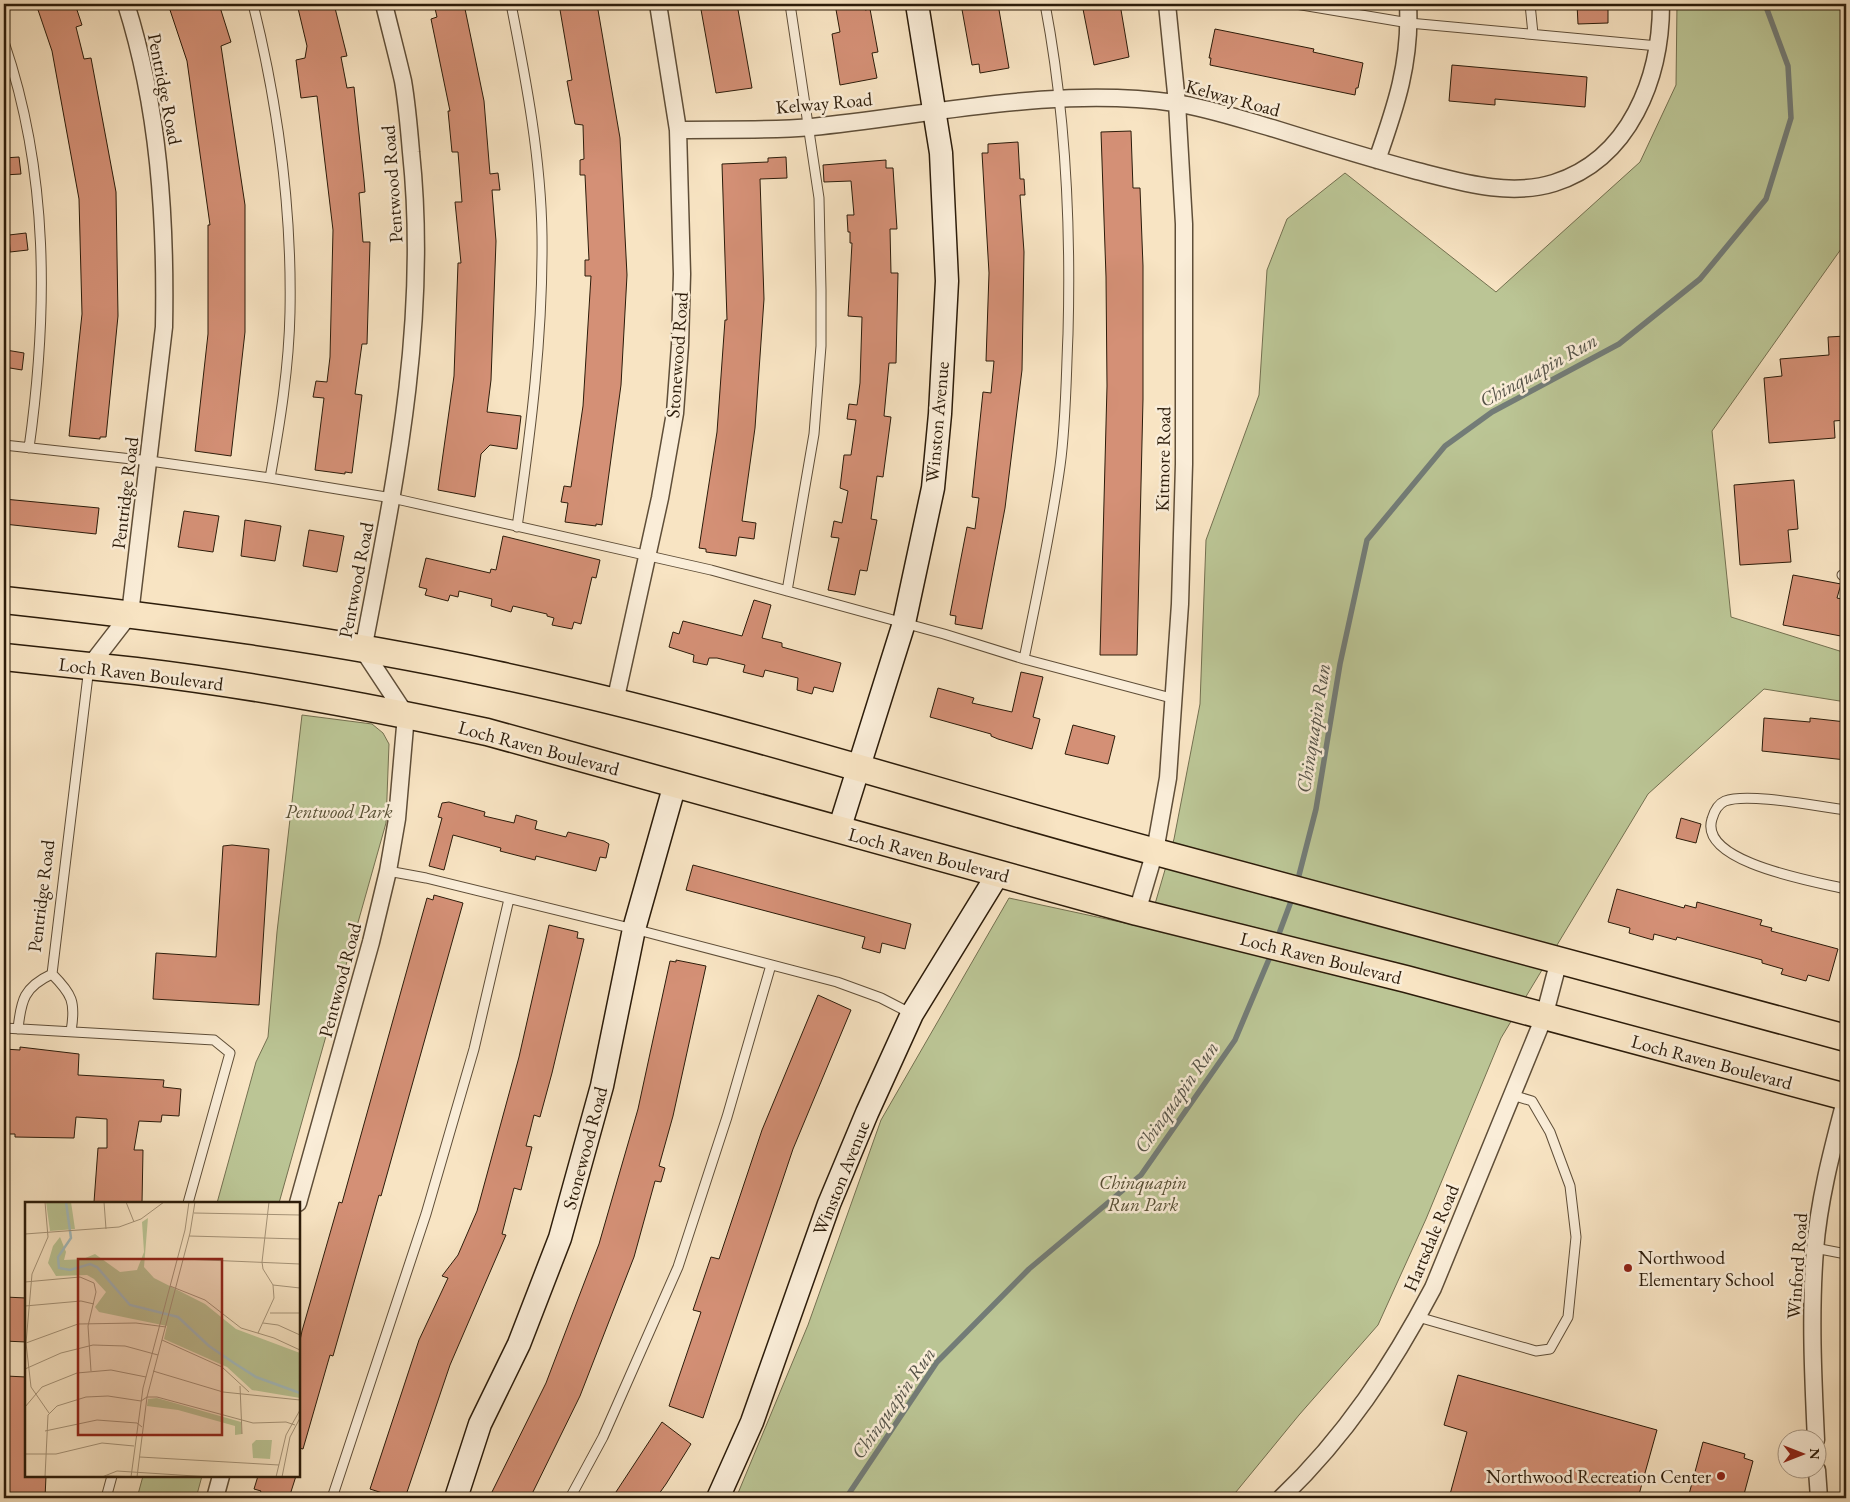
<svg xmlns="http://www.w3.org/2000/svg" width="1850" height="1502" font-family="'EB Garamond',serif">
<rect width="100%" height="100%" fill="#f8e4c3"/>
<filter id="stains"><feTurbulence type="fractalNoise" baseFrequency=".004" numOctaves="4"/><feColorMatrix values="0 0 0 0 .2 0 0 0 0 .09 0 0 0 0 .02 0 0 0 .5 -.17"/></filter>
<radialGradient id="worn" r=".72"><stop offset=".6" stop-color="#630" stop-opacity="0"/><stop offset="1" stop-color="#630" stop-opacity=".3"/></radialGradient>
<path fill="#bbc595" stroke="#747050" d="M 1677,4 L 1840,4 L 1846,51 L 1846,242 L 1712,431 L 1731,617 L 1846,653 L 1846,702 L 1764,689 L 1648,794 L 1501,1038 L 1426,1219 L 1378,1325 L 1299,1415 L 1231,1498 L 736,1498 L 808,1325 L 881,1120 L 1009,898 L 1148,928 L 1174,839 L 1200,704 L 1206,540 L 1259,395 L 1267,270 L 1287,219 L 1345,173 L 1496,292 L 1640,162 L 1676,85 Z
M 302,715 L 372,724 L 383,733 L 389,744 L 386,823 L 279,1203 L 217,1203 L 256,1062 L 268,1037 L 277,932 Z
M 143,1476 L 202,1476 L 196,1498 L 137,1498 Z"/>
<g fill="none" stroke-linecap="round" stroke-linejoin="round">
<path stroke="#737c77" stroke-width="5.5" d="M 1297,883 L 1316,809 L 1340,664 L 1367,540 L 1445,446 L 1492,412 L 1619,344 L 1700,279 L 1766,199 L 1791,118 L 1788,66 L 1765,4
M 1277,939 L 1293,896
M 846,1498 L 937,1362 L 1029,1269 L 1141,1175 L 1235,1040 L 1272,952"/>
</g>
<path fill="#d49076" stroke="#2c1c0a" d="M 36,4 L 75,4 L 82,25 L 76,27 L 84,59 L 91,58 L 116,192 L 118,316 L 106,437 L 100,437 L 100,439 L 69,436 L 82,314 L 79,199 L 52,51 Z
M 168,4 L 219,4 L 231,42 L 221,46 L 245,205 L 245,332 L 231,456 L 195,451 L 208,334 L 208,225 L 210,225 L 187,61 Z
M 297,4 L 334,4 L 347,56 L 341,57 L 347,88 L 354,87 L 364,180 L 365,192 L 359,193 L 363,242 L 370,242 L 367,344 L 362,344 L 355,394 L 362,395 L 352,473 L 345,472 L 345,474 L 315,470 L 324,398 L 313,397 L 316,381 L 327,382 L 330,357 L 333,230 L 317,96 L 301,98 L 296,60 L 305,58 L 307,46 Z
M 434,4 L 464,4 L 484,101 L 490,174 L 498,173 L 500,190 L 492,190 L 496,241 L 491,380 L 487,412 L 521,416 L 517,449 L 490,445 L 481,454 L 475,497 L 438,490 L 454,376 L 458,263 L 461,263 L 455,202 L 462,202 L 458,152 L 452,152 L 448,111 L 450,111 L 431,19 L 437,17 Z
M 559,4 L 597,4 L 620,138 L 627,275 L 621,385 L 602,525 L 596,524 L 596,526 L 565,522 L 568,503 L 561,502 L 564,486 L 571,487 L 583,406 L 591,276 L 585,276 L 585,260 L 589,260 L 585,175 L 580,175 L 580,160 L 584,159 L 583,125 L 575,124 L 567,81 L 572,80 Z
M 700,4 L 737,4 L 752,88 L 716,93 Z
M 835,4 L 864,4 L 865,10 L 870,9 L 878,52 L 872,53 L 877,78 L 840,85 L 832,34 L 840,32 Z
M 961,4 L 998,4 L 1009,68 L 980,73 L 979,64 L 972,65 Z
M 1082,4 L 1120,4 L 1129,57 L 1094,65 Z
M 1577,4 L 1608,4 L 1608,23 L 1578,24 Z
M 1215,29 L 1314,49 L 1313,52 L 1363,63 L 1358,88 L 1356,88 L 1355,95 L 1210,65 L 1211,58 L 1209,58 Z
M 1452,65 L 1587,77 L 1585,107 L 1495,99 L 1495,105 L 1449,101 Z
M 1131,131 L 1133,188 L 1140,188 L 1143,266 L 1143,399 L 1137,655 L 1100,655 L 1107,386 L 1106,277 L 1101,132 Z
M 1018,142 L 1020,179 L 1024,179 L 1025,195 L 1020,195 L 1024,252 L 1022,370 L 1005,508 L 982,629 L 955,624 L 956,616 L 950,615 L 967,527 L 975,529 L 979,498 L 972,497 L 983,392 L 991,393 L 994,361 L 986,361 L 989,273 L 982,153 L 988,153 L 988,144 Z
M 19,157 L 21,174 L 4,175 L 4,158 Z
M 786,157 L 787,178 L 760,179 L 764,299 L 755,428 L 742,521 L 756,523 L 754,539 L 739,537 L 736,556 L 706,552 L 706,549 L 699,548 L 717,432 L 725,320 L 727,320 L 722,164 L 768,162 L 768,158 Z
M 886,160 L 886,168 L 893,168 L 897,229 L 890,229 L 891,273 L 898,273 L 896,363 L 889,363 L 884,416 L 891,417 L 883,477 L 877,476 L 871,519 L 877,520 L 867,571 L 860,570 L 855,595 L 828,590 L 839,538 L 831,537 L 834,521 L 842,523 L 848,491 L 840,488 L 844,455 L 851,455 L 856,420 L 847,419 L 849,404 L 857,405 L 860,383 L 862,317 L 848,316 L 852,243 L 850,243 L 850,232 L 848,232 L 847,215 L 854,215 L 851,181 L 824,182 L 823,165 Z
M 26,233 L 28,250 L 10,252 L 9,235 Z
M 1846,336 L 1846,420 L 1834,421 L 1835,438 L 1769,443 L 1764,378 L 1782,376 L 1780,359 L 1829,355 L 1828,337 Z
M 6,350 L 24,353 L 22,370 L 4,367 Z
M 1794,480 L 1798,529 L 1788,530 L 1791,562 L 1740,565 L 1734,485 Z
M 4,499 L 99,508 L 96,534 L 4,524 Z
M 184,511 L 219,516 L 213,552 L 178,547 Z
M 245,520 L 281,526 L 275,561 L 241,556 Z
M 309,530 L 344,536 L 337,572 L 303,566 Z
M 503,536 L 600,560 L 596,578 L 592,577 L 581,624 L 574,622 L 572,629 L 552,625 L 554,618 L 547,616 L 547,614 L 513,606 L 511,612 L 491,606 L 492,599 L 459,591 L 458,597 L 450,595 L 448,601 L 425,595 L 427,589 L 419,587 L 426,558 L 490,573 L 491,569 L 496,570 Z
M 1793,575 L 1841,584 L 1837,598 L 1846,600 L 1846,637 L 1783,625 Z
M 754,600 L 771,605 L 762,638 L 782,643 L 782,647 L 841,663 L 833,692 L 814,687 L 812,694 L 797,690 L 798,678 L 765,670 L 763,677 L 743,672 L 745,665 L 717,658 L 709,658 L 707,665 L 693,662 L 694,655 L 669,647 L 673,632 L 679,634 L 683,621 L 742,636 Z
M 1021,672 L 1043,677 L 1033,717 L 1040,719 L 1032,749 L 998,739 L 991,736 L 991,734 L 930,717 L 938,688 L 974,698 L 972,703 L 1012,712 Z
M 1764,718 L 1810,722 L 1810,718 L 1846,722 L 1846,760 L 1762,751 Z
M 1073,725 L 1115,736 L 1108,764 L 1065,754 Z
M 449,802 L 485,812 L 484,816 L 514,823 L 516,815 L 537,821 L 535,829 L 566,837 L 568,832 L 604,841 L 609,844 L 606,858 L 600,857 L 596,871 L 536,856 L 535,860 L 500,851 L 501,848 L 453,835 L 444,870 L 429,866 L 442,818 L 438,817 L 442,803 Z
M 1681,818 L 1701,824 L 1696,843 L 1676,838 Z
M 232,845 L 269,849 L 259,1005 L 153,999 L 156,953 L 216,957 L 223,846 Z
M 693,865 L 911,924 L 905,949 L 882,943 L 880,953 L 862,948 L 865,937 L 686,890 Z
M 1617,889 L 1684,908 L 1685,905 L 1696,908 L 1697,902 L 1762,920 L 1760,925 L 1772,928 L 1771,931 L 1838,949 L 1829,981 L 1808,975 L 1806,981 L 1781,974 L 1783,969 L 1762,963 L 1762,960 L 1677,937 L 1676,940 L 1654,934 L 1653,940 L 1629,933 L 1630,928 L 1608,922 Z
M 434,895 L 463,903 L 381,1196 L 379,1195 L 333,1356 L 330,1355 L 303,1449 L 299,1448 L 299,1345 L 302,1331 L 339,1202 L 342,1203 L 427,898 L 433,900 Z
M 549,925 L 578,932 L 577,938 L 584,939 L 552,1073 L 540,1117 L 534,1115 L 530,1131 L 526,1146 L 532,1147 L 521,1190 L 514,1188 L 502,1234 L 506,1235 L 450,1365 L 405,1498 L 398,1498 L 370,1489 L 419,1340 L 448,1278 L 442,1276 L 458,1255 L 477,1211 L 519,1057 Z
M 676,960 L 706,966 L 673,1116 L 659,1166 L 665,1168 L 661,1182 L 655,1181 L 634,1257 L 580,1396 L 530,1498 L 489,1498 L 546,1383 L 599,1244 L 638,1109 L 670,961 L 676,962 Z
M 818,995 L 851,1010 L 793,1149 L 703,1418 L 669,1406 L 701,1312 L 693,1310 L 711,1257 L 719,1259 L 762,1130 Z
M 20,1047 L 79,1054 L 78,1075 L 164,1080 L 163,1087 L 181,1089 L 179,1116 L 162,1115 L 161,1122 L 139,1121 L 134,1150 L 143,1150 L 142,1203 L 94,1202 L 98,1148 L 107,1148 L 107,1119 L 76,1117 L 74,1138 L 15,1137 L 15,1134 L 4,1134 L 4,1049 L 20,1050 Z
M 5,1297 L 26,1298 L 26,1342 L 4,1341 Z
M 1458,1375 L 1657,1430 L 1638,1498 L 1449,1498 L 1467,1432 L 1444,1425 Z
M 6,1376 L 26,1377 L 26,1476 L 46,1476 L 45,1498 L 4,1498 L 4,1403 Z
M 662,1422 L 691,1444 L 666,1484 L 656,1498 L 650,1494 L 647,1498 L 612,1498 Z
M 1703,1442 L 1745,1454 L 1744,1458 L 1753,1461 L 1743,1498 L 1688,1498 Z
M 258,1476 L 296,1476 L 289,1498 L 278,1498 L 260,1493 L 261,1491 L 254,1489 Z"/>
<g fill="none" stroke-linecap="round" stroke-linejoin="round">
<defs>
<path id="lane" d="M 253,4 C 278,105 292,207 290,312 C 289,367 280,423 270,478
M 511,4 C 526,80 541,158 542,236 C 543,334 531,430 517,527
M 1296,4 L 1409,23 L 1658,46
M 1530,4 L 1533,34
M 4,42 C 49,173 48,312 29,448
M 4,445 L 150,461 L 270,478 L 392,498 L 711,570 L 944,634 L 1024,659 L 1175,699
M 1842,575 L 1846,575
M 787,591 L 814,434 L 821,346 L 821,290 L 819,198 L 790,4
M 1024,659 C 1037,595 1051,531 1060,466 C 1066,423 1066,378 1068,334 C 1071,223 1066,114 1045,4
M 1846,810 C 1820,807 1748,792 1725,801 C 1718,804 1714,812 1712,819 C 1698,863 1818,882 1846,889
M 388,871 L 426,878 L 634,929 L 837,982 L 881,998 L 912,1014
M 52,974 L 89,667
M 4,1028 L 214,1040 L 230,1053 L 188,1203
M 18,1029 C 21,1000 24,987 52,974 C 72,994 76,1002 71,1031
M 1815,1248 L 1846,1254
M 1418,1317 L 1536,1351 L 1550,1349 L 1568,1317 L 1576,1237 L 1570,1186 L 1550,1132 L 1532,1101 L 1512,1095
M 106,1498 L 112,1476
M 332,1498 L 426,1214 L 474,1049 L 509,899
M 570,1498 L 603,1437 L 678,1267 L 727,1117 L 771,965"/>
<path id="street" d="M 678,130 C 723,129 768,131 812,127 C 930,115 1056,86 1175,103 C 1208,108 1240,119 1272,128 C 1320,143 1368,158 1417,171 C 1461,182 1509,197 1554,183 C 1630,159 1661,78 1661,4
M 1377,160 C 1396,106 1411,62 1408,4
M 89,667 L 130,614 L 164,327 C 166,218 159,108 126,4
M 615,702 L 660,498 L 675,413 L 680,345 L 682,274 L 678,130 L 658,4
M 1137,912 L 1155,851 L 1168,778 L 1180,604 L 1184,464 L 1184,224 L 1177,103 L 1167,4
M 298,1203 L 371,942 L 388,871 L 397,819 L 406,715 L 363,650 C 395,483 429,322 411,152 C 409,128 407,104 403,81 C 397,55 390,29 384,4
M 1816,1440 C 1813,1376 1810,1313 1815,1250 C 1819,1198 1833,1147 1846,1097
M 1817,1470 L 1819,1498
M 215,1498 L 221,1476
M 1281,1498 C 1345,1437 1392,1366 1433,1288 L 1544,1017 L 1559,960"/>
<path id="secondary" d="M 839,830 L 904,623 L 933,488 L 940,414 L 947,281 L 941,153 L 917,4
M 456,1498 L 480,1424 L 519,1344 L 560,1238 L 602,1086 L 634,929 L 675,784
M 718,1498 L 752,1422 L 829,1204 L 867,1113 L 912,1014 L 998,874"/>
<path id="primary" d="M 4,600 C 168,618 332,639 494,674 C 718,721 935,793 1156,852 C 1387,913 1616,976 1846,1038
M 4,657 C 48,662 92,666 136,671 C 254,685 371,707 487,732 L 1137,912 L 1406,979 L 1846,1097"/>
</defs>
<use href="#lane" stroke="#5f4e38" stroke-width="11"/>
<use href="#street" stroke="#5f4e38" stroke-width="19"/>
<use href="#secondary" stroke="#2c1c0a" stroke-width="25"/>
<use href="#primary" stroke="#2c1c0a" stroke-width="29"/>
<use href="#lane" stroke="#faedd8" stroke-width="9"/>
<use href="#street" stroke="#faedd8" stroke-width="16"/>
<use href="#secondary" stroke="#faedd8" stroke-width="22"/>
<use href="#primary" stroke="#f8e4c3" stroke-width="26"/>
</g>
<g fill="#8f2418" stroke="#faedd8" stroke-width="2">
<circle cx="1628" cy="1268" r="5"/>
<circle cx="1721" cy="1476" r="5"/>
</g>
<g text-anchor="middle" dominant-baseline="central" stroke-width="5" stroke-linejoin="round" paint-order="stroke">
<g font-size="19" fill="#2c1c0a" stroke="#faedd8">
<text transform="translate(165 89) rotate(79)">Pentridge Road</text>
<text transform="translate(1233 98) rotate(15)">Kelway Road</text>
<text transform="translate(824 103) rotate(-5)">Kelway Road</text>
<text transform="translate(392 184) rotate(-94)">Pentwood Road</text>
<text transform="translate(677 355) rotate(-86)">Stonewood Road</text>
<text transform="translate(937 422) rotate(-85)">Winston Avenue</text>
<text transform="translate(1163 459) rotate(-89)">Kitmore Road</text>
<text transform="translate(125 493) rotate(-83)">Pentridge Road</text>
<text transform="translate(356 580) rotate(-79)">Pentwood Road</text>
<text transform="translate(141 674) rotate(7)">Loch Raven Boulevard</text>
<text transform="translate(539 748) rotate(15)">Loch Raven Boulevard</text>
<text transform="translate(929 855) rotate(15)">Loch Raven Boulevard</text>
<text transform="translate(41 896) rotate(-83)">Pentridge Road</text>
<text transform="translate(1321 958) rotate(14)">Loch Raven Boulevard</text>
<text transform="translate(340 980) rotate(-75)">Pentwood Road</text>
<text transform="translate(1712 1062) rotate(15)">Loch Raven Boulevard</text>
<text transform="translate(585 1148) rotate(-75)">Stonewood Road</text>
<text transform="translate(841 1178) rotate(-68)">Winston Avenue</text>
<text transform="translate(1431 1238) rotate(-67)">Hartsdale Road</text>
<text transform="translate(1797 1266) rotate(-86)">Winford Road</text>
</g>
<g font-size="19" font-style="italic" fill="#574f34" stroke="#faedd8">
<text x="339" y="811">Pentwood Park</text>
<text x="1143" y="1182">Chinquapin<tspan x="1143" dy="22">Run Park</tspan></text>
</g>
<g font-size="19" fill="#2c1c0a" stroke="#faedd8" text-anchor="start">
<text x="1638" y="1257">Northwood<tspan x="1638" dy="22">Elementary School</tspan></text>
<text x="1711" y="1476" text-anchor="end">Northwood Recreation Center</text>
</g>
<g font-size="20" font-style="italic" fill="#565449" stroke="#faedd8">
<text transform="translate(1538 370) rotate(-29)">Chinquapin Run</text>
<text transform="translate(1313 728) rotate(-81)">Chinquapin Run</text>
<text transform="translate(1176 1097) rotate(-55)">Chinquapin Run</text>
<text transform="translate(893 1403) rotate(-55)">Chinquapin Run</text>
</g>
</g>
<g transform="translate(25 1202)">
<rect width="275" height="275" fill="#f8e4c3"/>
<path d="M 21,0 L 46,0 L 50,27 L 25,29 ZM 123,16 L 119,65 L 129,76 L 180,102 L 211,127 L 275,151 L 275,196 L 227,188 L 202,165 L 139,137 L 142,124 L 74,110 L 70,105 L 81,90 L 69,77 L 62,73 L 31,74 L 23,61 L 28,44 L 35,35 L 41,50 L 39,58 L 58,57 L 70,52 L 95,70 L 112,68 L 119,50 L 117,20 ZM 132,196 L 216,220 L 217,232 L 210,233 L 210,224 L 153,208 L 122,204 L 123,197 ZM 231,238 L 247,238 L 245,257 L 228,256 L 227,242 Z" fill="#bbc595"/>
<path fill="none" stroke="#a3bcbf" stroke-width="2.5" d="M 41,0 L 46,36 L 33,55 L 34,66 L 45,68 L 65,62 L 72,65 L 105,103 L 153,115 L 184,144 L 209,161 L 231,175 L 275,191"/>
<path fill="none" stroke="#a69479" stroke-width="1" d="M 20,0 L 23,35 L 7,72 L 1,141 L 6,185 L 24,211M 79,0 L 81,27M 101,0 L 109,20M 169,11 L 275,13M 0,32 L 94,25 L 116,17 L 139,0M 164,34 L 275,37M 158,57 L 275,62M 0,80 L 55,75 L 69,81 L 71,90 L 63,124 L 66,169M 248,83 L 275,86M 145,84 L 180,98 L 216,126 L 249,136 L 275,148M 0,104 L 56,99 L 69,102M 245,111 L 275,111M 238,121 L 253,123 L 275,133M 233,131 L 249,96 L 248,83 L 238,67 L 237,60 L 244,0M 137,138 L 197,165 L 224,190M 1,141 L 53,122 L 111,121 L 141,125M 0,167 L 36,151 L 68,143 L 100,144 L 133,153M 128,169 L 198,190 L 275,198M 215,184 L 217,232M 0,205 L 17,185 L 52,171 L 86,168 L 121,175M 20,229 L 72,218 L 112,221 L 117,225M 0,252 L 31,252 L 77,241 L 109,244M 115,255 L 254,263M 82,274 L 120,275M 20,275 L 23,213 L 32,204 L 61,195 L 83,194 L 116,199 L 122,195 L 132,195 L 228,221 L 261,220 L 270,223M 77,275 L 92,269 L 185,275M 106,275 L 118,186 L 160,28 L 164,0M 112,275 L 122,195 L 165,31 L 170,0M 251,275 L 261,233 L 275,208M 257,275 L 265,235 L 275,216"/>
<path fill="#8f2418" fill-opacity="0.15" stroke="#8f2418" stroke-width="2.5" d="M 53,57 L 197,57 L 197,233 L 53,233 Z"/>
<rect width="275" height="275" fill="none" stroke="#2c1c0a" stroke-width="2.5"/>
</g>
<rect width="1850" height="1502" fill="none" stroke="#f8e4c3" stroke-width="20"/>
<rect x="5" y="5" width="1840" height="1492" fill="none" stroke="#2c1c0a" stroke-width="2.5"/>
<rect x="10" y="10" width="1830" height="1482" fill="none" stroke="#2c1c0a"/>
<g transform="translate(1802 1454) rotate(90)"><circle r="24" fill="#faedd8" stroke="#a89986"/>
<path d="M0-4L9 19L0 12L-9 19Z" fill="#8f2418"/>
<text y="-8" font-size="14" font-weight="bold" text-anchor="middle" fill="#2c1c0a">N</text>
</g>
<rect width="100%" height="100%" filter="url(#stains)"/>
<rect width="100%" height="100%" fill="url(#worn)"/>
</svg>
